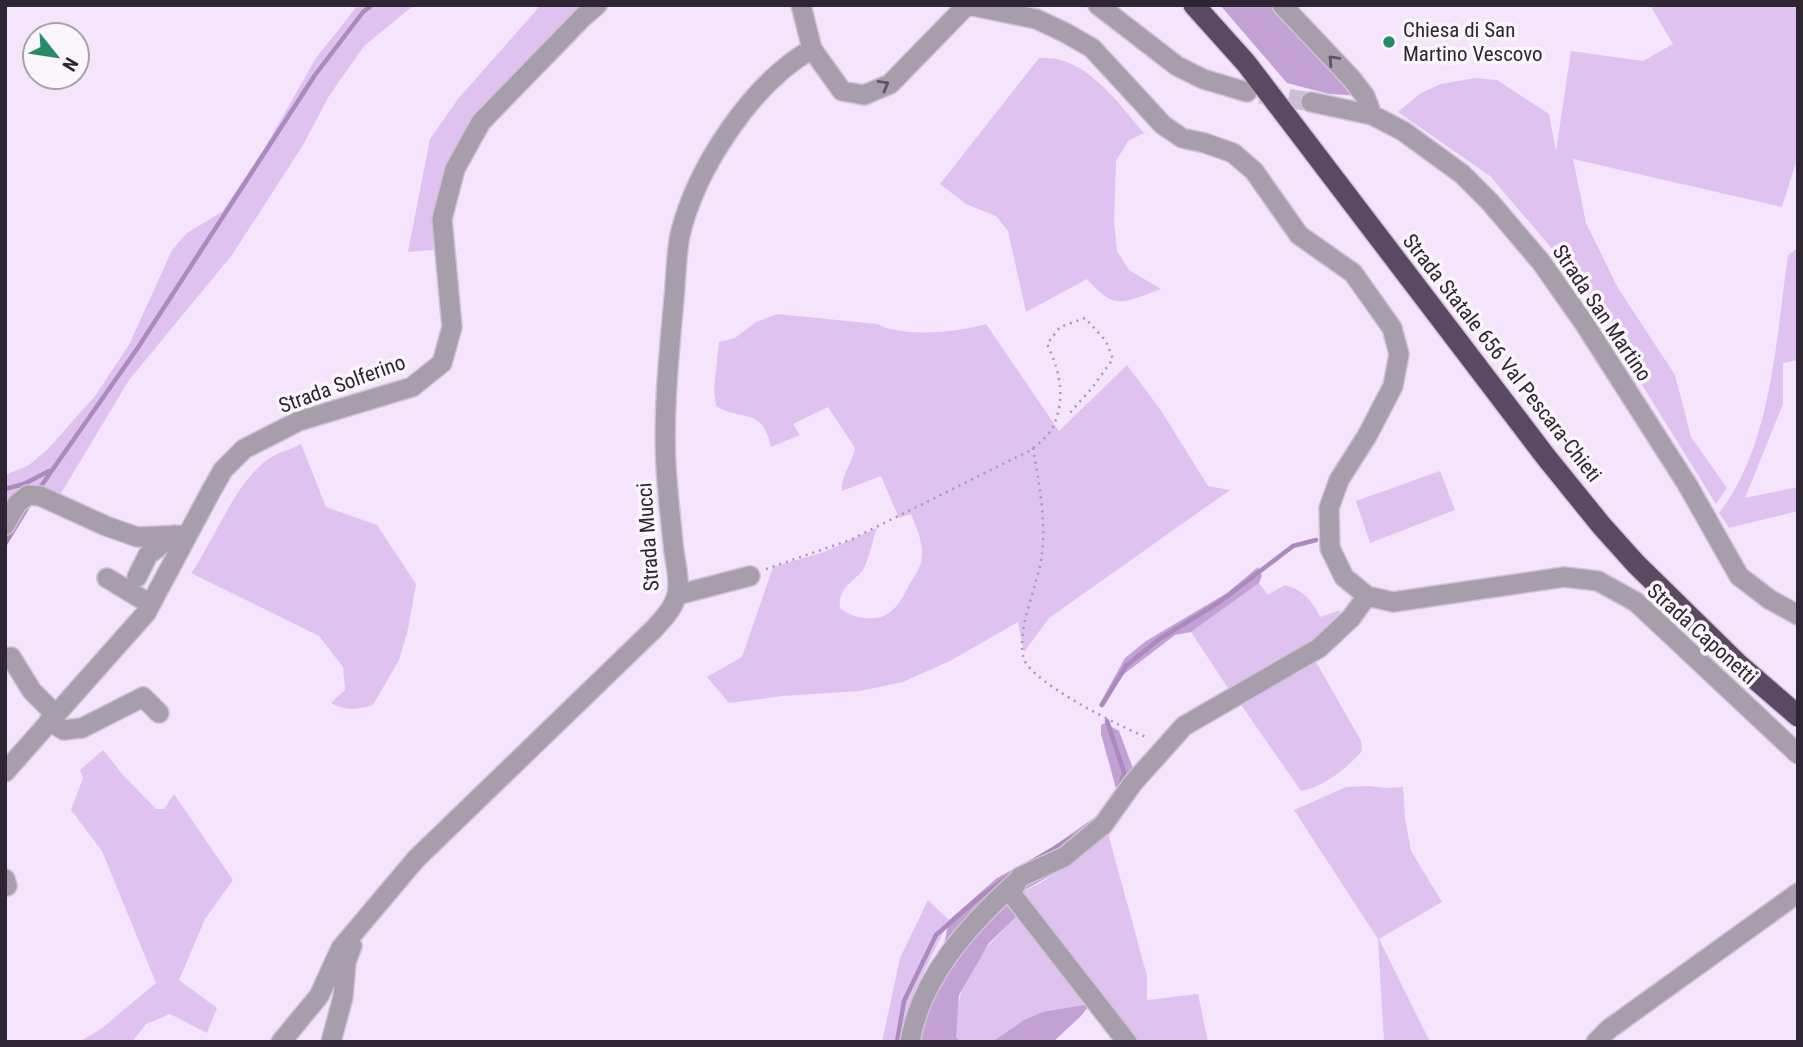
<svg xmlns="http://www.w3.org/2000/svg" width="1803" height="1047" font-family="'Roboto Condensed',sans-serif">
<rect width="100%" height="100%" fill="#f4e4fc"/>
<path fill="#e0c2f1" d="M 358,5 L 414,5 L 364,46 L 329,96 L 303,145 L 232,255 L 129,380 L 57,500 L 36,498 L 5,548 L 5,475 L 29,465 L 48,449 L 95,396 L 129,345 L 172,250 L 187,233 L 222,212 L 264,149 L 316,58 Z
M 541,5 L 595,5 L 481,115 L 456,148 L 440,187 L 433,250 L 408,252 L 430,139 L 458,99 Z
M 1650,5 L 1798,5 L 1798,164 L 1795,165 L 1782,207 L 1573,159 L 1586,223 L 1618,288 L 1675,375 L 1691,437 L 1727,488 L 1716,504 L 1572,272 L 1490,176 L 1398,112 L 1421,93 L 1441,84 L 1475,78 L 1497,80 L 1549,114 L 1556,151 L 1571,51 L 1643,61 L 1673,44 Z
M 1039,58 C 1046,58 1054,58 1061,60 C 1096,70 1122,108 1144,133 L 1128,141 L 1116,161 L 1114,222 L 1117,251 L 1129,270 L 1161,289 C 1123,302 1116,312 1087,279 L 1026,312 L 1008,231 L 996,216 L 966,204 L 940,184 Z
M 1798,248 L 1798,360 L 1783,363 L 1783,404 L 1745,498 L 1798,487 L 1798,511 L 1729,528 L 1719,513 C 1772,446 1776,338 1788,255 Z
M 777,314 L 877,324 C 903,338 958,332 986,324 L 1059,431 L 1127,365 L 1160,409 L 1208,486 L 1230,490 L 1049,618 L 1024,652 L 1018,622 L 950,661 L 903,682 L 860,691 L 782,696 L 729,703 L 707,677 L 742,657 L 773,567 L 824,552 L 877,528 C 873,538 868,564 862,571 C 851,584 838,588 840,608 C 848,614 855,617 865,618 C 890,621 899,605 909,585 C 915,575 921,568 922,556 C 923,541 916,527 911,514 L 899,518 L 881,476 L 842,491 C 842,472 851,467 855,448 L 828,407 L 793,424 L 800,435 L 771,447 C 762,406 743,422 716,406 L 714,389 L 719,342 L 735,338 L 756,322 Z
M 301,444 L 326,507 L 377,525 L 416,584 L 408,629 L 399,660 L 373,705 C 358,710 345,711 331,703 L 345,690 L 343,667 L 319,636 L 191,573 C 216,538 235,481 271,457 C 280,452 292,449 301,444 Z
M 1440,471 L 1455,510 L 1370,543 L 1356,501 Z
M 1259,583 L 1268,595 L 1285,585 C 1303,590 1312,600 1320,617 L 1341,610 L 1335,625 L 1326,634 L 1230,691 L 1191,632 Z
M 1312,655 L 1361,741 L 1362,751 C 1347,768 1324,787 1301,791 L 1237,699 Z
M 103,750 L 123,775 L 156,809 L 164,809 L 174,794 L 233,880 L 205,919 L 179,980 L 217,1008 L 207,1033 L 170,1014 L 146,1024 L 132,1042 L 79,1042 L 101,1029 L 156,983 L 102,851 L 71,810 L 83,778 L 80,770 Z
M 1368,786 L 1388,788 L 1403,787 L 1405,818 L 1411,851 L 1442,902 L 1379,939 L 1430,1042 L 1384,1042 L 1378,939 L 1294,810 L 1346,787 Z
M 1112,822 L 1109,837 L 1147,976 L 1147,1000 L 1198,994 L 1208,1042 L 1130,1042 L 1021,892 C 1057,878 1085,849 1112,822 Z
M 928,900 L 949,920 L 920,980 L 906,1025 L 903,1042 L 882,1042 L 900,958 Z
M 1018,915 L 1090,1004 L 1024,1020 L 995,1041 L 963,1042 L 956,1039 C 954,981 979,953 1018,915 Z"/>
<path fill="#c3a1d5" d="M 1220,5 L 1279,5 L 1363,96 L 1329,94 L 1287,83 Z
M 1258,567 L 1262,576 L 1259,583 L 1191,632 L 1175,635 L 1124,674 L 1101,707 L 1099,705 L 1125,658 L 1146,641 L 1227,593 Z
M 1105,723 L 1119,731 L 1134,771 L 1083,852 L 1055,873 L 1021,892 L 1018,915 L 989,943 L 959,995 L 956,1038 L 963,1042 L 916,1042 L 942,955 L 949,920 L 997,878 L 1048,850 L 1101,813 L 1117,792 L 1101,734 L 1101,725 Z
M 1090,1004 L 1081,1016 L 1054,1041 L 992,1042 L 1024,1020 L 1043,1012 Z"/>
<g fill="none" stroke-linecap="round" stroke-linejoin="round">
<path stroke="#ac8abd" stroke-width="4.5" d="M 5,489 L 24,484 L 49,471
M 39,489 L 137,349 L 315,75 L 363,12 L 372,5
M 5,544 L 28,506
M 1102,705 L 1126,666 L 1158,640 L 1221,601 L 1293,546 L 1316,540
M 1107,721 L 1124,772 L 1120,786
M 1035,860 L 1075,836
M 897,1042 L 904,1001 L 936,935 L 981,896 L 1012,874"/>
<path stroke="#ccbed3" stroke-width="19" stroke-dasharray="19 10" stroke-linecap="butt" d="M 1260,94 L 1311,102"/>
<defs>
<path id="minor" d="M 801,5 L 812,49 L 842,91 L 864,95 L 890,84 L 967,5
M 968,5 L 1036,19 L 1064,32 L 1092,48 L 1163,125 L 1182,138 L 1205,143 L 1233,153 L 1254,171 L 1299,235 L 1353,273 L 1392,328 L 1399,354 L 1393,386 L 1367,436 L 1339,480 L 1329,508 L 1330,548 L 1344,577 L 1367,596 L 1393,602 L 1564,577 L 1598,581 L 1636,602 L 1798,754
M 1098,5 L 1177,66 L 1203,79 L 1247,92
M 1282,5 L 1351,78 L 1365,96 L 1372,115
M 1311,102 L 1372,115 L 1403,131 L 1462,174 L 1490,202 L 1541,262 L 1584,323 L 1687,484 L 1739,576 L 1769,599 L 1798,615
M 5,525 L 17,504 L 28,495 L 40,496 L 106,526 L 137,537 L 187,535
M 137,577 L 148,555 L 174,535
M 107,578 L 150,604
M 677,595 L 750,576
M 11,657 L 32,691 L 55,714
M 49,721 L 64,730 L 82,728 L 143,697 L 159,713
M 5,772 L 146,613 L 210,493 L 223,470 L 244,449 L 299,421 L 412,387 L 442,363 L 452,327 L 442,219 L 455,169 L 481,122 L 583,17 L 597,5
M 5,879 L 7,886
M 281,1042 L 319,996 L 341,948 L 416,859 L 654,629 C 663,619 674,608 677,594 C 680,581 676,565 674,552 C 671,524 668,496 666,467 C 663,411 669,355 674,298 C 676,278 676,255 680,235 C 696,168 752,83 812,49
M 331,1042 L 343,997 L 346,962 L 352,946
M 910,1042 C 921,976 970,924 1017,881
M 1127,1042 L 1011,893 L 1020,877 L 1064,857 L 1103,825 L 1133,783 L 1184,726 L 1319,648 L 1351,618 L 1367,596
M 1596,1042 L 1609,1029 L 1798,893"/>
<path id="highway" d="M 1194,5 L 1246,63 L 1546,457 L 1601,525 L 1636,564 L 1738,664 L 1798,716"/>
</defs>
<use href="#minor" stroke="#d0c2d7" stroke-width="22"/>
<use href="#highway" stroke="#d0c2d7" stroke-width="24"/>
<path stroke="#a79aae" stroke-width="2.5" stroke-dasharray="2 5" stroke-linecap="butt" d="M 1033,448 C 1039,483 1046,519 1042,554 C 1039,584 1015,630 1024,659 C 1032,683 1124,729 1149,738
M 766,569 L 850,540 L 1029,451 C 1037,445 1049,436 1053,427 C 1066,398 1060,371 1047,344 L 1060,327 L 1085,318 L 1106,341 L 1113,359 L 1092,388 L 1067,416"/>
<use href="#minor" stroke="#a69eab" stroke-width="19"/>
<use href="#highway" stroke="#5a4962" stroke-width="21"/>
</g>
<defs><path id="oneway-chevron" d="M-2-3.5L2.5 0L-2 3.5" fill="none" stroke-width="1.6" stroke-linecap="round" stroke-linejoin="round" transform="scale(1.75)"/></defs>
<g stroke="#5d5562">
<use href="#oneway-chevron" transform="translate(1333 60) rotate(-133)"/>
<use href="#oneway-chevron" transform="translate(884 85) rotate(-29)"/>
</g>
<circle fill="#268b66" stroke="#faf6fc" stroke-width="2.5" cx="1389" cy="42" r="7"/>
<g text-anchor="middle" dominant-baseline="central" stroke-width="7" stroke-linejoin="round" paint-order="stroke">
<g font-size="21" fill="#2d2531" stroke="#faf6fc" text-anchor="start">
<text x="1403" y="30">Chiesa di San<tspan x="1403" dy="24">Martino Vescovo</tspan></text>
</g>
<g font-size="21" fill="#2d2531" stroke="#faf6fc">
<text transform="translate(1602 313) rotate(56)">Strada San Martino</text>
<text transform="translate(1502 358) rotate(52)">Strada Statale 656 Val Pescara-Chieti</text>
<text transform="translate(342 384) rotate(-20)">Strada Solferino</text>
<text transform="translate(648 537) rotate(-94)">Strada Mucci</text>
<text transform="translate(1702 634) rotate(42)">Strada Caponetti</text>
</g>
</g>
<rect width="1803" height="1047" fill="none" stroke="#2d2531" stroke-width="14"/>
<g transform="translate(56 56) rotate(120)"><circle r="33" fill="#faf6fc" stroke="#a8a2ab" stroke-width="2"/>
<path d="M0-5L12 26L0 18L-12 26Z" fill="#268b66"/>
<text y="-10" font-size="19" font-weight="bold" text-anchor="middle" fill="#2d2531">N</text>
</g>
</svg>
